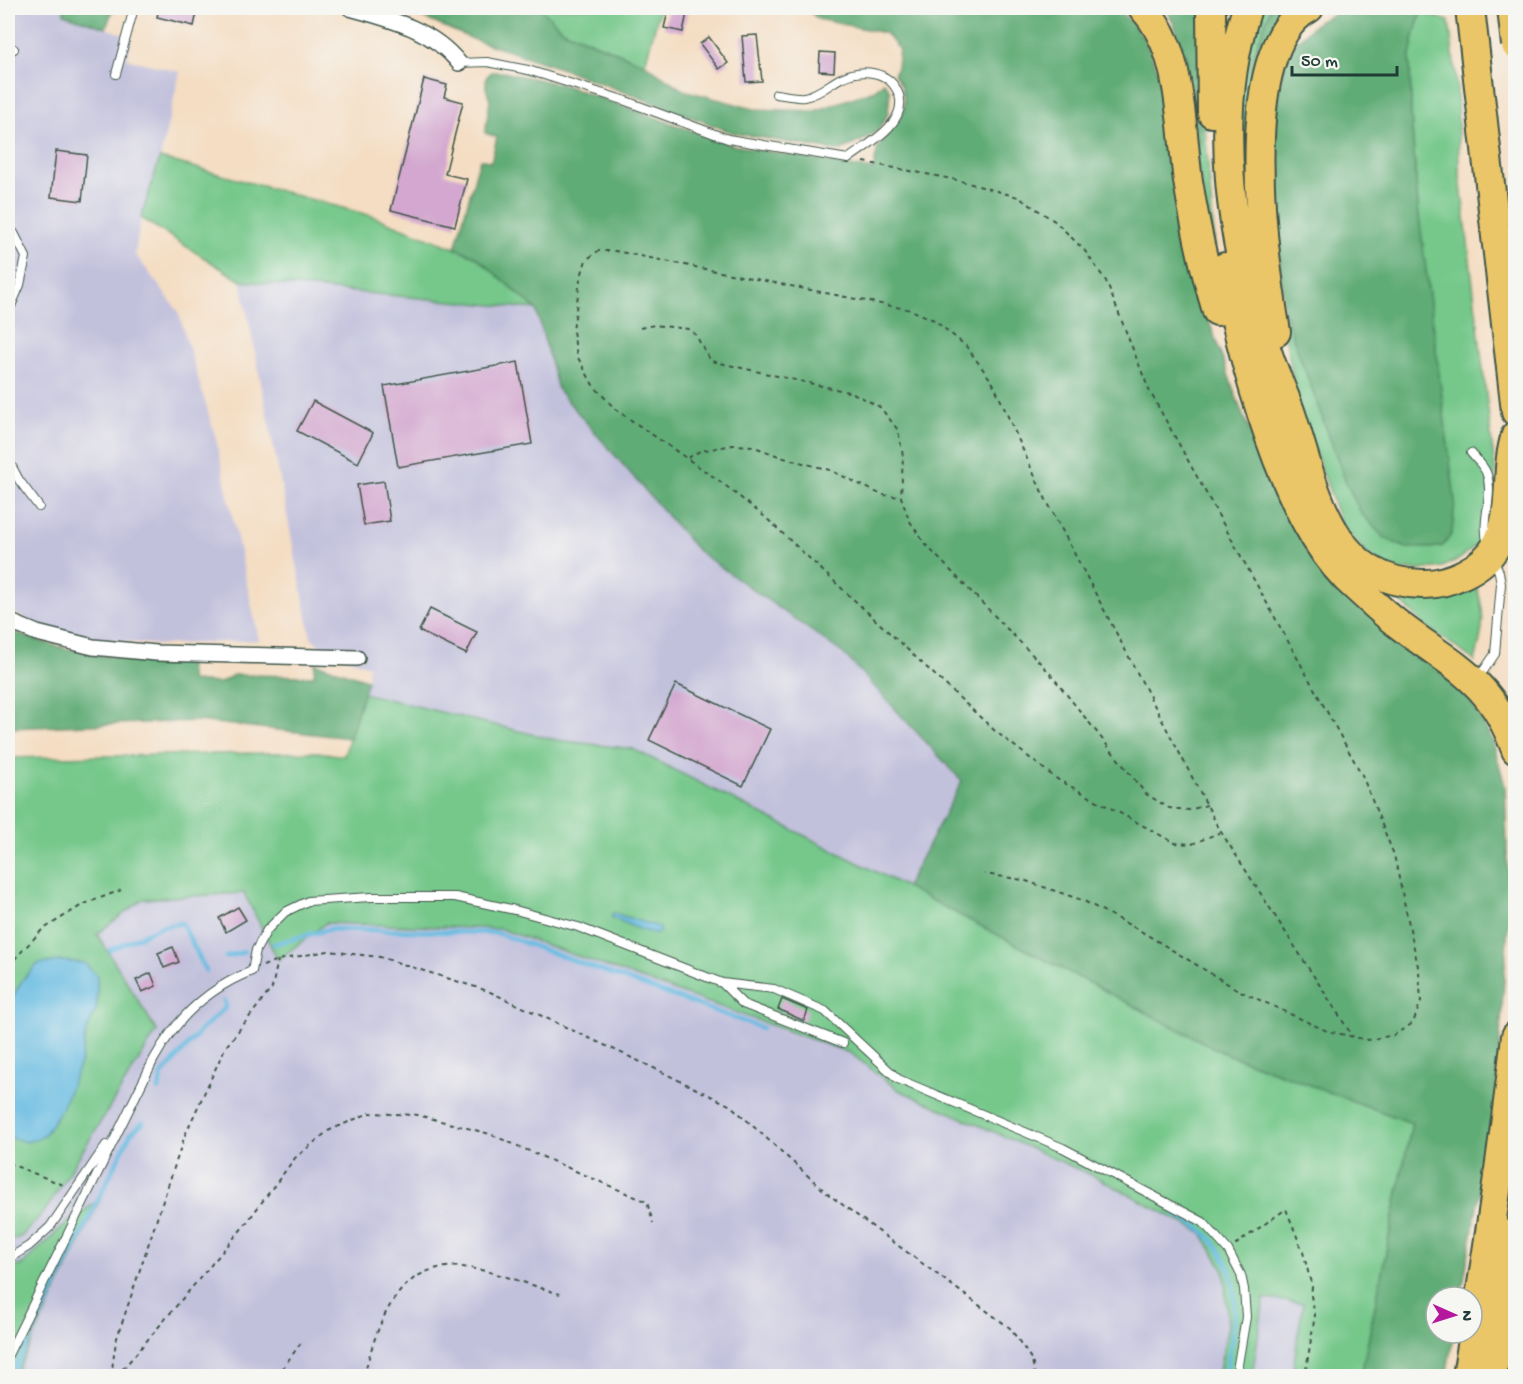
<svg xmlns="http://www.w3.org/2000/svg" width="1523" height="1384" font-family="'Gochi Hand',sans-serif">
<rect width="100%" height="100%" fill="#f6f6f2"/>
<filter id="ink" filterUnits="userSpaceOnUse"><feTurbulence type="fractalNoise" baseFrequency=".0167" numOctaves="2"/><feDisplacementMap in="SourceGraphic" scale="12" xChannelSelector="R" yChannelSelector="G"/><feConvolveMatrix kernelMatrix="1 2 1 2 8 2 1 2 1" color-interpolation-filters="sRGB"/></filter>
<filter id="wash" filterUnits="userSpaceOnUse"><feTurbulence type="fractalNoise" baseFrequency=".008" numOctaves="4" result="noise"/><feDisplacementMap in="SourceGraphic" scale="24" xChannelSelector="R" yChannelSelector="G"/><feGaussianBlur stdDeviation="1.35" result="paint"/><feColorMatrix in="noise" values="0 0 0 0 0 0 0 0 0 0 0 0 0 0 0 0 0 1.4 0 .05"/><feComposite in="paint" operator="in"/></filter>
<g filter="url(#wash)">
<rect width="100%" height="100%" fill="#f4ddc2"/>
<path fill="#c2c1dc" d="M 8,8 L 64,8 L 64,14 L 132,37 L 127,59 L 180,72 L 160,158 L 141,218 L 135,254 L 178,311 L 215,435 L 259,640 L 159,645 L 93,638 L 39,625 L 8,611 Z
M 241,281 L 536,309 L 558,390 L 698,551 L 844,654 L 962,782 L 907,886 L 1222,1052 L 1361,1376 L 8,1376 L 8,758 L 318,752 L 344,756 L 367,680 L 369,666 L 324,650 L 311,637 Z"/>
<path fill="#75c78a" stroke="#4a825f" stroke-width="1.5" d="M 540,8 L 660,8 L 645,64 L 563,30 Z
M 1205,8 L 1205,129 L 1215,248 L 1196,157 L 1200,156 L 1201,14 Z
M 1259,8 L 1271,8 L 1254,52 L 1249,76 L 1255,76 L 1248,223 L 1239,141 L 1242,69 Z
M 1421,12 L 1449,21 L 1457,87 L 1459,167 L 1495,470 L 1494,509 L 1489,524 L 1477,544 L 1461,558 L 1443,567 L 1421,570 L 1393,569 L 1370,557 L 1342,526 L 1297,400 L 1286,340 L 1284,309 L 1291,332 L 1347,485 L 1418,207 L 1411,115 L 1410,56 L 1414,36 Z
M 160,158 L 372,216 L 475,256 L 536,309 L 241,281 L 141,218 Z
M 1475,583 C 1487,615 1483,629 1475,661 L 1425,625 L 1402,603 L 1402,595 Z
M 363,693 L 556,740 L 633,749 L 906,887 L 1222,1052 L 1412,1123 L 1361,1376 L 1292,1376 L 1303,1303 L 1264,1299 L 1252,1376 L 1218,1376 L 1228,1326 L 1224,1270 L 1202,1233 L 1098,1178 L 899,1090 L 850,1053 L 501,929 L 326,923 L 278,960 L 244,893 L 143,899 L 97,934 L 157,1031 L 47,1208 L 22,1236 L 8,1243 L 8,758 L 318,752 L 344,756 Z
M 101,1198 L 15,1376 L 8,1376 L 8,1270 L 23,1264 L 61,1228 Z"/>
<path fill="#60ac76" stroke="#407455" stroke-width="1.5" d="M 64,8 L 113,9 L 106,28 L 64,14 Z
M 400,8 L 540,8 L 563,30 L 645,64 L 683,90 L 754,109 L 815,111 L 875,90 L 884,82 L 890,91 L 888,114 L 878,130 L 865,139 L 839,151 L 734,133 L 563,69 L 475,40 Z
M 806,8 L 1116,8 L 1131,22 L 1145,40 L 1156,66 L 1170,132 L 1196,285 L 1242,413 L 1278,491 L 1437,669 L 1470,700 L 1493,742 L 1505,786 L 1509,911 L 1495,1105 L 1461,1297 L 1436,1297 L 1436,1333 L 1454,1333 L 1446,1376 L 1361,1376 L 1412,1123 L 1222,1052 L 906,887 L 962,781 L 844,654 L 698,551 L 558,390 L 536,309 L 475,256 L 455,248 L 480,159 L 491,162 L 497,137 L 485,133 L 490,100 L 486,88 L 486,78 L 491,72 L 503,72 L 564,85 L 732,145 L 873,170 L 878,147 L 902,116 L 904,103 L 902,87 L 894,74 L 897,67 L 899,49 L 885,33 L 818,19 Z
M 1166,8 L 1201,8 L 1200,157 L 1196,157 C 1193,105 1191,54 1166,8 Z
M 1271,8 L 1293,8 L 1255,76 L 1249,76 L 1254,52 Z
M 1360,9 L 1421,12 L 1414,36 L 1410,56 L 1411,115 L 1418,207 L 1455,501 L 1452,533 L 1443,546 L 1431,548 L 1406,548 L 1384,538 L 1361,513 L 1347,485 L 1291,332 L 1284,309 L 1269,147 L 1285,57 L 1301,37 L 1319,21 L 1344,10 Z
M 8,630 C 66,653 125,663 188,660 L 191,681 L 220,683 L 233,675 L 314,676 L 315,663 L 367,680 L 350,738 L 197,721 L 8,728 Z"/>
<path fill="#64bae1" stroke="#427c8a" stroke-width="1.5" d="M 613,913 L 659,927 L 660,930 L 658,934 L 641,930 L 611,917 Z
M 62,961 L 85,963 L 97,976 L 97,1007 L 86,1033 L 81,1061 L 62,1108 L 44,1136 L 27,1142 L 8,1137 L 8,1005 L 23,979 L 38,964 Z"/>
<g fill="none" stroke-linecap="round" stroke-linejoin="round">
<path stroke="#64bae1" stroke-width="4.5" d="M 274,944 L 330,929 L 497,933 L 762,1028
M 110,950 L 160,927 L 182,923 L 206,971
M 226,957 L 244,952
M 159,1090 L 161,1076 L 202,1029 L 226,1007 L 224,1001
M 1175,1213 C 1185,1220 1197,1226 1206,1234 C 1248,1273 1234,1328 1225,1376
M 11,1376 L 131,1133 L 143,1123"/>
</g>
<g id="blocks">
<path fill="#d3a7cf" d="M 159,8 L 198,8 L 194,26 L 157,17 Z
M 669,8 L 688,8 L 683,32 L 664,28 Z
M 757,35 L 762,81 L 746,82 L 742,36 Z
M 709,37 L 728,63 L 719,69 L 700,44 Z
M 820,52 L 835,53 L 834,72 L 819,71 Z
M 424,79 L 447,85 L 444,97 L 463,102 L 445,174 L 467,179 L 455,226 L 391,210 Z
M 56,151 L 87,155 L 82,201 L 51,197 Z
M 518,362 L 532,444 L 398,467 L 384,386 Z
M 313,401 L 373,433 L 358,463 L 297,431 Z
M 384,481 L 390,521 L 364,525 L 357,485 Z
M 430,609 L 477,632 L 466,654 L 419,631 Z
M 676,684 L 770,729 L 743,786 L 649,740 Z
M 238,907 L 246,920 L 226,932 L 219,918 Z
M 173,947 L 179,962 L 164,968 L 158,953 Z
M 151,973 L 156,986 L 142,992 L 136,980 Z
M 782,999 L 808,1010 L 804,1021 L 778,1009 Z"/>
</g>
</g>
<g filter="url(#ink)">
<use href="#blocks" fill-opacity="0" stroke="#3f5549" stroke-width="1.5"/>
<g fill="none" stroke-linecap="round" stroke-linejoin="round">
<defs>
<path id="lane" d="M 8,52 L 14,49
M 459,63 L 487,62 L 528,70 L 623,100 L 728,139 L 848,159 C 866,145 908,124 899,95 C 890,70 862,68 841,78 C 829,84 818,95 804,97 C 796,98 785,95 776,94
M 116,74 L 134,8
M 8,231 L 14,233 L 26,257 L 20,285 L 8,313
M 1471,453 C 1476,459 1483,465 1486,472 C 1495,495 1480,520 1488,544
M 8,459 L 19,480 L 39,507
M 1477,676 L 1484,670 L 1495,654 L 1501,584 L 1499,572 L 1493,558
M 722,983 L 743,1004 L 843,1043
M 8,1259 L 29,1246 L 50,1227 L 106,1145
M 8,1355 L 154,1059 C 177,1017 208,988 252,971 L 256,950 L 267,930 L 285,912 L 308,901 L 371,897 L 455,897 L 515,910 L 578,927 L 722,983 L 774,989 L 825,1011 L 898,1079 L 1063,1148 L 1203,1222 L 1228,1250 L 1241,1275 L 1244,1289 L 1246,1317 L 1236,1376"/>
<path id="street" d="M 350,8 C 390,19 432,29 459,63
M 8,621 L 37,633 L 93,647 L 156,653 L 357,658"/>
<path id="highway" d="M 1143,8 C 1183,50 1180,125 1188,181 C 1195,225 1204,268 1217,311
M 1211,8 L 1212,113
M 1247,8 C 1211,120 1231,250 1270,360 C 1276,377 1284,394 1290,411 C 1314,481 1327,582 1422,584 C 1447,585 1483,569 1496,546 C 1515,513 1504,470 1516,435
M 1470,8 L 1516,412
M 1225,267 C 1237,334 1254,397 1278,460 C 1295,502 1314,545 1346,578 C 1361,592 1377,607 1394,621 C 1449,665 1490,676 1516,750
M 1276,332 C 1264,261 1233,48 1309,8
M 1467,1376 C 1486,1264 1503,1150 1516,1036
M 1492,1376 L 1516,1231"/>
</defs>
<use href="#lane" stroke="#3f5549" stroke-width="10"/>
<use href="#street" stroke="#3f5549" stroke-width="18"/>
<use href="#highway" stroke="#3f5549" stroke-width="32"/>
<path stroke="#3f5549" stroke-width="2" stroke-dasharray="4.5 4.5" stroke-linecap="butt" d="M 1172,11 L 1190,8
M 864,162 L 957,180 L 1018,197 L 1056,222 L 1085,251 L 1106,281 L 1149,390 L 1362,775 L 1394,855 L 1419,971 L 1421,1001 L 1413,1023 L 1394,1035 L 1368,1040 L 1327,1031 L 1238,990 L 1139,930 L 1082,900 L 1023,880 L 985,874
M 640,328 L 654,325 L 688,329 L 695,334 L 711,361 L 853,393 L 880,407 L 898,430 L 903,456 L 901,497 L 909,520 L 925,544 L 1048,671 L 1146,794 L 1169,808 L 1189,810 L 1207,805
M 688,458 L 700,451 L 733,445 L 752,446 L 784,458 L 830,470 L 882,495 L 901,497
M 1221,832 L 1192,844 L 1175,843 L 1057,779 L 995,731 L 765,517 L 721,482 L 615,409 L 593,385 L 577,356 L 573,331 L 580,280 L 586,260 L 598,251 L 615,251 L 911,310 L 934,320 L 966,346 L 993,383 L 1041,490 L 1221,832 L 1353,1037
M 8,966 L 42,930 L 82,905 L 121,890
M 263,966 L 278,960 L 328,951 L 380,957 L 488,991 L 658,1070 L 731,1106 L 828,1194 L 1010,1328 L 1032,1360 L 1035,1376
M 8,1163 L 66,1186
M 1235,1245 L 1286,1209 L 1303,1252 L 1312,1287 L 1311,1296 L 1315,1315 L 1305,1376
M 111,1376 L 116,1341 L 185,1135 L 225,1048 L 272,988 L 278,960
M 117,1376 L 244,1226 L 295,1158 L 328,1131 L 369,1113 L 418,1115 L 490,1134 L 647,1202 L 653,1223
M 277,1376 L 303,1340
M 364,1376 C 378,1321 399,1256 470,1268 C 500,1273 530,1285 560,1294"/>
<use href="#lane" stroke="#fff" stroke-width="8"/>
<use href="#street" stroke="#fff" stroke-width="15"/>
<use href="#highway" stroke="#eac669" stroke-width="28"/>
<defs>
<path id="highway-bridge" d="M 1512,8 L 1516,45"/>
</defs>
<use href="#highway-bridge" stroke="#3f5549" stroke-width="32" stroke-linecap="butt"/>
<use href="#highway-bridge" stroke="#eac669" stroke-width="28"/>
</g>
</g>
<rect width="1523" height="1384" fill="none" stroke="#f6f6f2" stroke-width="30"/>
<g transform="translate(1454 1315) rotate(93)"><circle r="28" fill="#f6f6f2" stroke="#a0aca6" stroke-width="1.5"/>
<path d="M0-4.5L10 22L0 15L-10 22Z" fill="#b5179e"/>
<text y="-9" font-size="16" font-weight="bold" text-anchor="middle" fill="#1f3d34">N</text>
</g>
<path d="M1292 66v9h105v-9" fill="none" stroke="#1f3d34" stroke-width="3"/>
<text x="1301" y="66" font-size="18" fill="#1f3d34" stroke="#f6f6f2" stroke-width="4.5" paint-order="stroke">50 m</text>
</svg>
